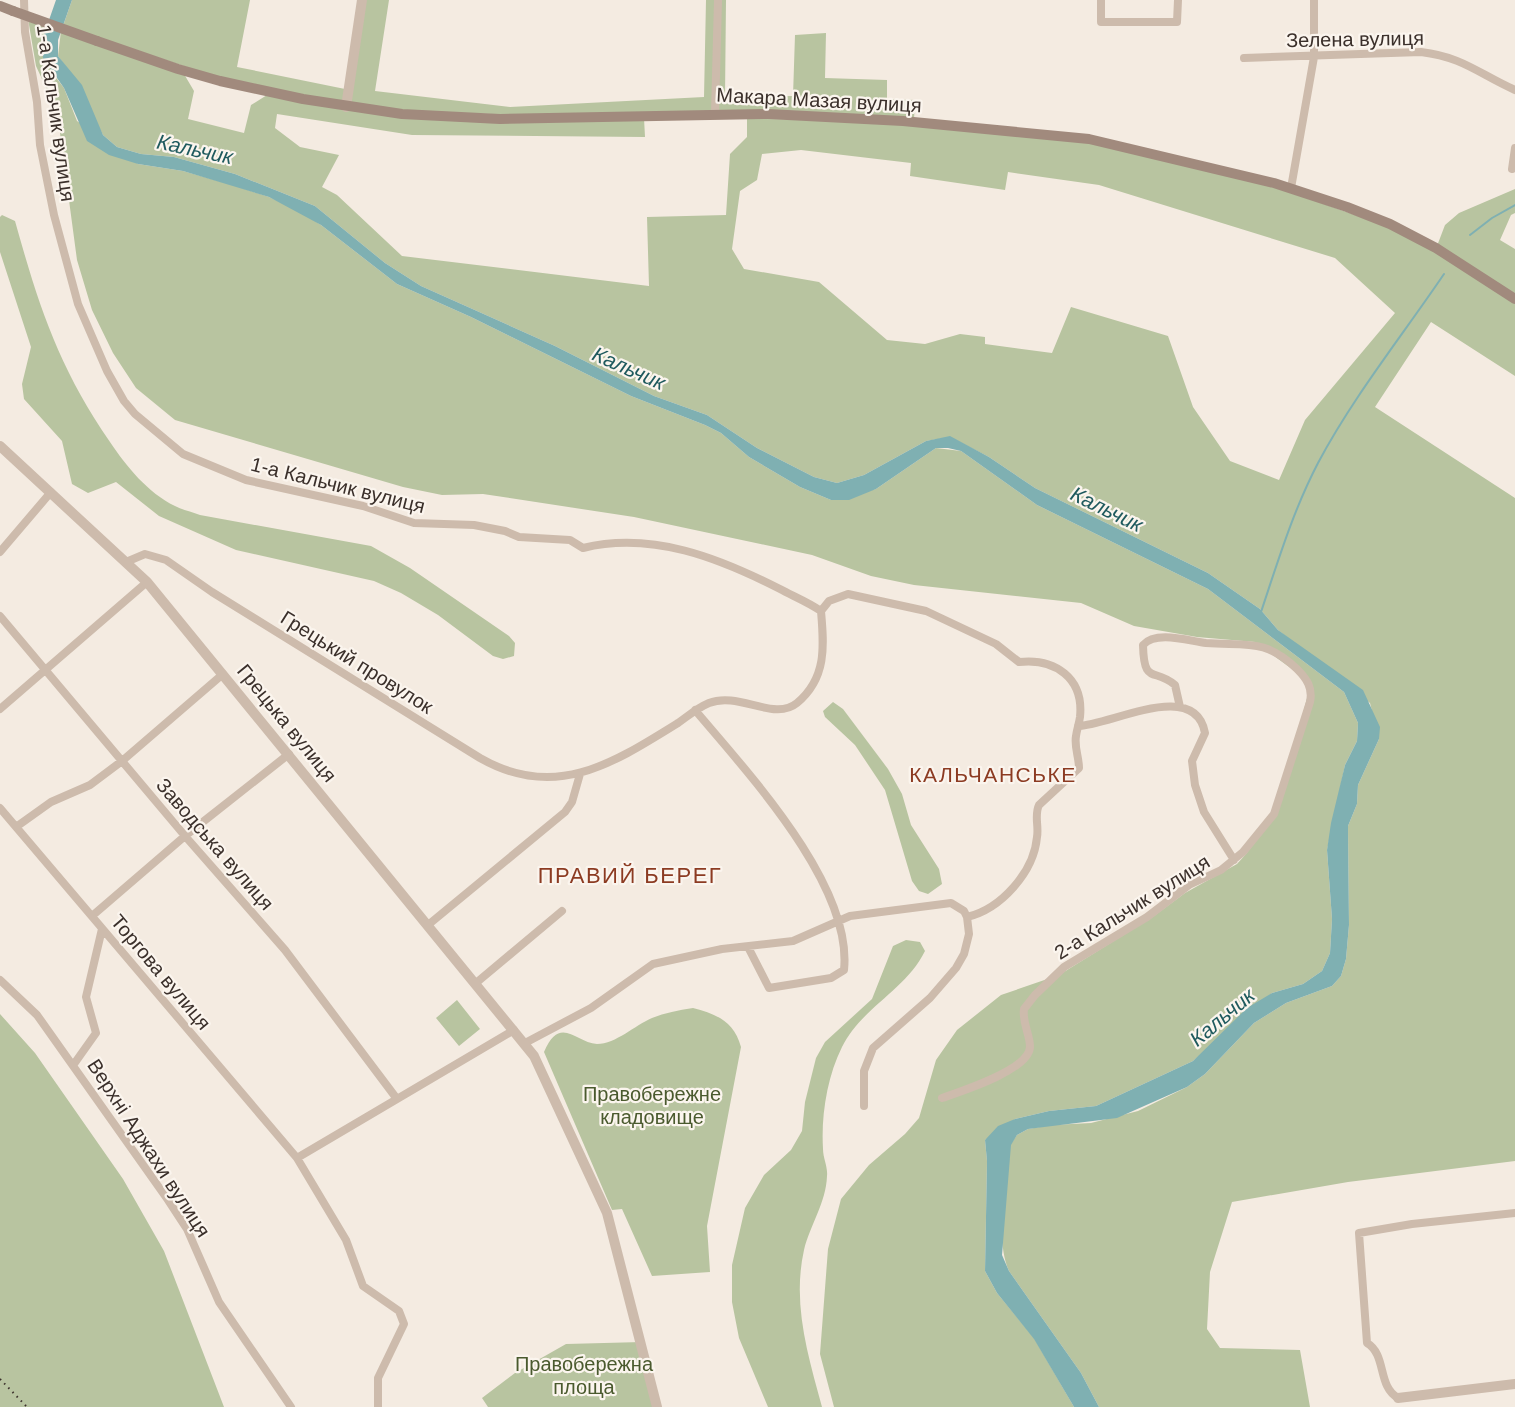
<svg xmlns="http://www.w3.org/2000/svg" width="1515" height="1407" font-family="Arial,sans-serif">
<rect width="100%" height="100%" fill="#f4ebe1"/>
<path fill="#b8c4a0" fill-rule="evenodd" d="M 72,0 L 250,0 L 237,67 L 345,89 L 343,104 L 220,78 L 63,26 Z
M 366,0 L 389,0 L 375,91 L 510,107 L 704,97 L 706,0 L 726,0 L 725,97 L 793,96 L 795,35 L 826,33 L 825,78 L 887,80 L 887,99 L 915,100 L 914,120 L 500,117 L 350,106 Z
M 28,19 L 47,26 L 54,75 L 64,88 L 77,121 L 138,164 L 183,171 L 236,186 L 269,197 L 301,212 L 321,225 L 397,284 L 471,317 L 631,396 L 705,425 L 721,433 L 749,457 L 800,487 L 831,500 L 876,489 L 936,448 L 961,451 L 1037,505 L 1208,589 L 1344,692 L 1358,723 L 1357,741 L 1345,765 L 1327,850 L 1332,919 L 1330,953 L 1322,971 L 1303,984 L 1272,993 L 1193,1061 L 1096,1106 L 1049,1111 L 1015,1119 L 985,1140 L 987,1161 L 985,1271 L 997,1293 L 1034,1338 L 1074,1407 L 834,1407 L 820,1354 L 828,1249 L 841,1199 L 869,1165 L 905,1134 L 919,1118 L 936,1060 L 957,1030 L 1001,995 L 1059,975 L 1154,916 L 1185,893 L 1237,864 L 1246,854 L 1276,815 L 1311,683 L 1255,642 L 1197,637 L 1134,626 L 1081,603 L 914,585 L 871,576 L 812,555 L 634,517 L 483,494 L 442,495 L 403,487 L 175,420 L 136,388 L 113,353 L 92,310 L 77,260 L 60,133 L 54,105 L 36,66 Z
M 61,31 L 184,74 L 194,91 L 188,119 L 244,133 L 251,105 L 267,95 L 346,110 L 644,118 L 645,137 L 412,135 L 277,114 L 275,128 L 300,147 L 339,155 L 322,187 L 337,195 L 402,256 L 649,286 L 647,217 L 726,215 L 730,154 L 747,137 L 747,116 L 903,124 L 1088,141 L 1273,186 L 1389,227 L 1434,251 L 1515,303 L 1515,376 L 1431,322 L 1375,407 L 1515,498 L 1515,1161 L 1348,1182 L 1232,1202 L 1210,1272 L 1207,1329 L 1220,1348 L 1300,1350 L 1310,1407 L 1099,1407 L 1081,1373 L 1009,1271 C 993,1234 1009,1185 1010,1145 L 1017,1135 L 1028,1129 L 1052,1125 L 1091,1123 L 1138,1111 L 1187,1087 L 1205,1074 L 1254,1023 L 1286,1003 L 1332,986 L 1341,976 L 1346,959 L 1349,925 L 1348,826 L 1357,804 L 1358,785 L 1379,739 L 1370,703 L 1278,630 L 1260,609 L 1208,573 L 1035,488 L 989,457 L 950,437 L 926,441 L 864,475 L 837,483 L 814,477 L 757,448 L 707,415 L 654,396 L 555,346 L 421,286 L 385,263 L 315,206 L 235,174 L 174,157 L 141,154 L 117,147 L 103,135 L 69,71 L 58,56 ZM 801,150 L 911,163 L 910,176 L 1005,190 L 1008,172 L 1099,185 L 1335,258 L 1395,313 L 1305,420 L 1279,480 L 1230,461 L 1193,407 L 1168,336 L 1071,307 L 1052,353 L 985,344 L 985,337 L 960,334 L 925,344 L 887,340 L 819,282 L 744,269 L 732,249 L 740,191 L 757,180 L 762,154 Z
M 1515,189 L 1515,213 L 1511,215 L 1500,240 L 1515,249 L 1515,297 L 1437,246 L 1445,225 L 1459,213 Z
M 2,215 L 15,221 C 39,307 59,368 110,442 C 126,466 148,493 175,506 C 183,510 192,512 200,515 L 371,546 L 410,568 L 509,636 L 515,643 L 514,656 L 503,659 L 493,656 L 438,615 L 401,593 L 374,581 L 236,550 L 159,516 L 116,482 L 88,493 L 72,484 L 62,441 L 24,399 L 22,384 L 31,347 L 0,252 L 0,217 Z
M 833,702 L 843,709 L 888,769 L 902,794 L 911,825 L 939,869 L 942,884 L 928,894 L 919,891 L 912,881 L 885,790 L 855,745 L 825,717 L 823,711 Z
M 906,940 L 920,942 L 925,951 C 906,990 861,1008 842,1047 C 827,1077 821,1116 823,1149 C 823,1158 828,1167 827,1176 C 826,1203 810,1225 804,1250 C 792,1304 808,1355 822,1407 L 768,1407 L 739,1338 L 732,1302 L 732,1265 L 745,1208 L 764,1175 L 791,1150 L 802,1131 L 805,1102 L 816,1058 L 825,1042 L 872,999 L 893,946 Z
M 457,1000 L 480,1029 L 459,1046 L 436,1018 Z
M 693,1008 C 716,1014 734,1021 741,1047 L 707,1226 L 710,1272 L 652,1276 L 622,1209 L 612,1210 L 544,1052 C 560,1014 576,1043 597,1044 C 616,1044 635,1025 652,1018 C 665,1013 678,1010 693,1008 Z
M 0,1014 L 35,1053 L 123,1179 L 164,1251 L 224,1407 L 0,1407 Z
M 642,1342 L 656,1407 L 488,1407 L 482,1398 L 515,1373 L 566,1344 Z"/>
<path fill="#7fb0b2" d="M 56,0 L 72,0 L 58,40 L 58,56 L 82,85 L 103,135 L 117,147 L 141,154 L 174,157 L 235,174 L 315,206 L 385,263 L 421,286 L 555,346 L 654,396 L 707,415 L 757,448 L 814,477 L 837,483 L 864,475 L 926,441 L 950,436 L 989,457 L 1035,488 L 1208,573 L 1260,609 L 1278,630 L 1363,690 L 1380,727 L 1379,739 L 1358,785 L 1357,804 L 1348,826 L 1349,925 L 1346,959 L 1341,976 L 1332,986 L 1286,1003 L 1254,1023 L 1205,1074 L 1187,1087 L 1117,1118 L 1028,1129 L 1017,1135 L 1011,1145 L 1002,1255 L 1009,1271 L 1081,1373 L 1099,1407 L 1074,1407 L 1034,1339 L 997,1293 L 985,1271 L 987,1161 L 985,1140 L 998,1126 L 1015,1119 L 1049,1111 L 1096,1106 L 1193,1061 L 1247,1008 L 1272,993 L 1303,984 L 1322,971 L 1330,953 L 1332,919 L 1327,850 L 1331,823 L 1345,765 L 1357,741 L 1358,723 L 1344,692 L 1208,589 L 1037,505 L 961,451 L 948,448 L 936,448 L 876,489 L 849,500 L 831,500 L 800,487 L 749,457 L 721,433 L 705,425 L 631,396 L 471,317 L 397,284 L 321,225 L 269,197 L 183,171 L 138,164 L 109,155 L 87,141 L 64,88 L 43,58 L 42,40 Z"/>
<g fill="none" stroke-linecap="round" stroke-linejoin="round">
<path stroke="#7fb0b2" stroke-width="2" d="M 1470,235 L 1492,218 L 1515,205
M 1261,612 C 1278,561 1293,511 1318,463 C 1353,397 1402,336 1444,274"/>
<path stroke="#cdbbac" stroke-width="8" d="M 24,0 L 25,32 L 37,102 L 40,145 L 54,215 L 78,304 L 107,371 L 124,401 L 135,414 L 183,454 L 246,480 L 363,506 L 414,523 L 474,525 L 505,531 L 519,537 L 570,540 L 583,548 C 652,531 719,558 780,589 C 793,596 808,602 821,611
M 1101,0 L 1101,22 L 1177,22 L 1178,0
M 1244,58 L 1421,52 C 1463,57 1479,74 1515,90
M 715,113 L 718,0
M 1512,169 L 1515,148
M 1291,188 L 1314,57 L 1314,0
M 0,552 L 51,492
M 126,562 L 145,554 L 166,560 L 212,592 L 480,758 C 555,801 612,764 678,723 C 688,716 697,708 709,703 C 739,691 774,722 797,703 C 827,678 824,646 821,611
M 821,611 L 829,601 L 848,594 L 926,611 L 996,644 L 1019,662 C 1055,658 1084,678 1080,717 C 1079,724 1077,729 1076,736 C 1074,747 1079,757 1079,768 L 1039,805 C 1034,815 1039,826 1037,837 C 1034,872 1001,909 967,917
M 0,616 L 185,836 L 285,950 L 397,1099
M 0,709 L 147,582
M 695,710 C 747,772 853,885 844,970 L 831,978 L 769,988 L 748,947
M 1078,726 C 1109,726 1195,678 1205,733 L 1192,761 L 1195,785 L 1204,812 L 1234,860
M 0,808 L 297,1158 L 346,1240 L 363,1286 L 399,1311 L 404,1324 L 378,1378 L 378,1407
M 16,827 L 51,802 L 90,785 L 122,761 L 223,674
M 92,916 L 185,836 L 289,754
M 428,925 L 565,812 L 572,802 L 580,774
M 0,980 L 37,1015 L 168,1200 L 187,1229 L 219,1302 L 291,1407
M 476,983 L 562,911
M 525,1043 L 591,1008 L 653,964 L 722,949 L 793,941 L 850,916 L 951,903 L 964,911 L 967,917 L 969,934 L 964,954 L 956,968 L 930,998 L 873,1048 L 864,1071 L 864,1106
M 74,1064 L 96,1033 L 86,997 L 102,929
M 942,1098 C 962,1091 1029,1070 1030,1047 C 1030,1034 1022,1023 1024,1009 L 1035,995 L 1064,967 L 1147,917 L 1189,885 L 1221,870 L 1243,852 L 1274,814 L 1310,702 C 1313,688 1307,679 1297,669 C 1265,638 1246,646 1206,643 C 1189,641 1156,630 1143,645 C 1144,686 1154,667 1175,685 L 1180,707
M 297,1158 L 514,1030
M 1398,1398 C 1377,1386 1387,1355 1367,1343 L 1359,1233 L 1412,1224 L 1515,1213"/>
<path stroke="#cdbbac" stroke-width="10" d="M 346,107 L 362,0
M 0,446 L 147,582 L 534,1056 L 607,1213 L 657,1407
M 1398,1398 L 1515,1384"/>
<path stroke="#a18a7d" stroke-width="10" d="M 0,6 L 13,11
M 97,41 L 178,69 L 220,81 L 303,99 L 402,114 L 500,119 L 768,114 L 903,121 L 1089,139 L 1274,183 L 1347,207 L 1390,224 L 1436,248 L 1515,299"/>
<path stroke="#3b302b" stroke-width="2" stroke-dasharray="1.5 4.5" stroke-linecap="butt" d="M 0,1379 L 27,1407"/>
<path stroke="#a18a7d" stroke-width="10" d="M 13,11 L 97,41"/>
</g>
<g text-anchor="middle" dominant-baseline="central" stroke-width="4.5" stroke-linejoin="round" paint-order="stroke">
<g font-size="20" fill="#3b302b" stroke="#fbf5ee">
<text transform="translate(1355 39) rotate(-1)">Зелена вулиця</text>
<text transform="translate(819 100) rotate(3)">Макара Мазая вулиця</text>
<text transform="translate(56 113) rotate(82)">1-а Кальчик вулиця</text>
<text transform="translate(338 485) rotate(14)">1-а Кальчик вулиця</text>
<text transform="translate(357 662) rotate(32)">Грецький провулок</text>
<text transform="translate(287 723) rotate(51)">Грецька вулиця</text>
<text transform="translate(215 844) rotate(49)">Заводська вулиця</text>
<text transform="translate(1132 907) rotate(-32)">2-а Кальчик вулиця</text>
<text transform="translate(161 972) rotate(50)">Торгова вулиця</text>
<text transform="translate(149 1148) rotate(57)">Верхні Аджахи вулиця</text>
</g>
<g font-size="20" fill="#4a5a2e" stroke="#fbf5ee">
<text x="652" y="1094">Правобережне<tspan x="652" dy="23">кладовище</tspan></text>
<text x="584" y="1364">Правобережна<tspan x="584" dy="23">площа</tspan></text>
</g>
<g font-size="21" font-style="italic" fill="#1f5a5e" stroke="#fbf5ee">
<text transform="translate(195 149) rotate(12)">Кальчик</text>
<text transform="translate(629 368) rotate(24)">Кальчик</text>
<text transform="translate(1107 509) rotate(26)">Кальчик</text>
<text transform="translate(1222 1017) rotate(-40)">Кальчик</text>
</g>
<g font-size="21" letter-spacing="1.5" fill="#8c3b22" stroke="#fbf5ee">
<text x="993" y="774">КАЛЬЧАНСЬКЕ</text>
</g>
<g font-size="22" letter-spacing="1.5" fill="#8c3b22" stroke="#fbf5ee">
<text x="630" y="875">ПРАВИЙ БЕРЕГ</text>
</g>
</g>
</svg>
